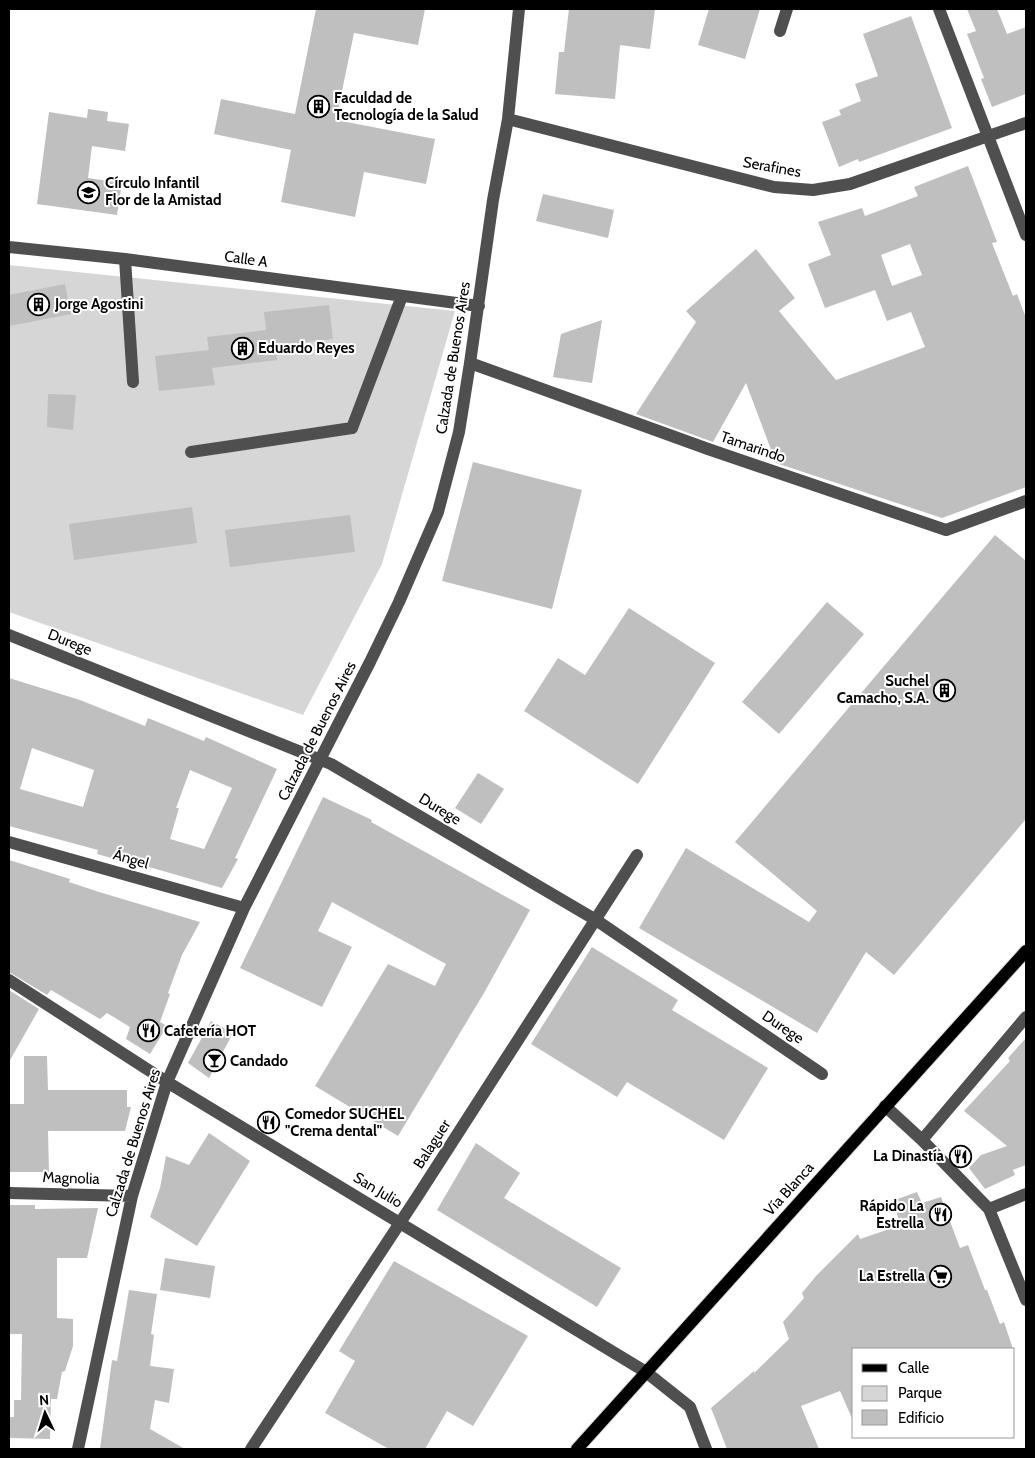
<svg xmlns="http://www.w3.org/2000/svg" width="1035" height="1458" font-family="Cabin,sans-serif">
<rect width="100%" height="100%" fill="#fff"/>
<path fill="#d6d6d6" d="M 9,265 L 455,311 L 382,564 L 303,715 L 9,612 Z"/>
<path fill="#bfbfbf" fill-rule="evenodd" d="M 316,9 L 425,9 L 418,45 L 354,33 L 336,120 L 435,139 L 426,184 L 364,172 L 355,217 L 281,202 L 291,150 L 214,134 L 221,99 L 295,114 Z
M 569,9 L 655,9 L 650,49 L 620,45 L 615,99 L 555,94 L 559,52 L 564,52 Z
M 709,9 L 760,9 L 745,59 L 698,45 Z
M 967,9 L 997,9 L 1007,34 L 1026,27 L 1026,94 L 992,107 L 981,79 L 984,78 L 967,34 L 976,31 Z
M 911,16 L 952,128 L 859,162 L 858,159 L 839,167 L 822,122 L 841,115 L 839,110 L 861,101 L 855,84 L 878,76 L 863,34 Z
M 88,109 L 108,112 L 107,121 L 129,124 L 125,151 L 92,146 L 88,178 L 122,183 L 117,215 L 37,204 L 49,112 L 87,118 Z
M 968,166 L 997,242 L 992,243 L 1013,296 L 1017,294 L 1026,318 L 1026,487 L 942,518 L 776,463 L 746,383 L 713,442 L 636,414 L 696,322 L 686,311 L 756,249 L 795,298 L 779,311 L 836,380 L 925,347 L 911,312 L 887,321 L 875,290 L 825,308 L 808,264 L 831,255 L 818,222 L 862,208 L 865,216 L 918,196 L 914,187 ZM 910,244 L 922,275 L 892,286 L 881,255 Z
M 543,194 L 614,210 L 608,238 L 536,221 Z
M 65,284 L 71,314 L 9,326 L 9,295 Z
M 329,305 L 333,339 L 276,346 L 277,360 L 212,368 L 215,385 L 159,391 L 155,356 L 209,350 L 207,337 L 266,330 L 264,312 Z
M 602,320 L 592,383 L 553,377 L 561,334 Z
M 48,394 L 76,395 L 73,430 L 47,427 Z
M 473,462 L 582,490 L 552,609 L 442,581 Z
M 192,507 L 197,543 L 74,560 L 69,524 Z
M 350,515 L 355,552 L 230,567 L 225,530 Z
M 995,535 L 1026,561 L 1026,819 L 894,975 L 866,952 L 817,1033 L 639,928 L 686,848 L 809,922 L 817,911 L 735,842 Z
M 827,602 L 864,634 L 779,734 L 742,702 Z
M 629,608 L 715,663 L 638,784 L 524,711 L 558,658 L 585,675 Z
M 9,678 L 80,700 L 145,726 L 148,718 L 204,741 L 206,737 L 277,769 L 235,858 L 238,859 L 222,888 L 118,858 L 118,860 L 97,854 L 98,850 L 9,826 ZM 32,748 L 94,770 L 83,807 L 20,789 ZM 190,770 L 232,788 L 204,849 L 170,839 L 179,808 L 176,808 Z
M 478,773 L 504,789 L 481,824 L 455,808 Z
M 323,797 L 372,820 L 371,822 L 530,910 L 484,993 L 398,1136 L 315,1086 L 388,964 L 435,986 L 446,964 L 332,902 L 318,931 L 352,947 L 322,1007 L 240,968 Z
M 9,860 L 70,879 L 69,882 L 99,892 L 200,922 L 182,955 L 168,993 L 170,994 L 160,1022 L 167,1026 L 150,1054 L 126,1039 L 130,1027 L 107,1013 L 100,1019 L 51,990 L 47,995 L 9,972 Z
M 592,947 L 678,1000 L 672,1010 L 768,1068 L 724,1140 L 627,1082 L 617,1097 L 531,1044 Z
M 9,990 L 39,1009 L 9,1062 Z
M 211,1021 L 233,1033 L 209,1078 L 188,1063 Z
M 1026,1038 L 1026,1165 L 1013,1170 L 1015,1175 L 985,1189 L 969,1168 L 981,1155 L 1007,1146 L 964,1111 L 1010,1061 L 1008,1058 Z
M 24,1056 L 47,1056 L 48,1090 L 127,1090 L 127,1107 L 131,1107 L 125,1131 L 48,1131 L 49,1172 L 9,1172 L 9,1104 L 24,1104 Z
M 209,1133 L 250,1161 L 197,1246 L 150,1217 L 160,1188 L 166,1156 L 189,1165 Z
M 476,1143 L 520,1173 L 504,1198 L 621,1268 L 597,1307 L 437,1210 Z
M 917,1192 L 922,1203 L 941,1197 L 960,1248 L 968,1245 L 985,1290 L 987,1290 L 1000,1324 L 1004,1322 L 1013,1349 L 854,1349 L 854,1423 L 840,1391 L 801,1406 L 819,1449 L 727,1449 L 711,1408 L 754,1371 L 754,1373 L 789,1339 L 783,1322 L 804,1298 L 802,1293 L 816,1276 L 858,1234 L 860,1239 L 901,1225 L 892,1201 Z
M 9,1205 L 35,1205 L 35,1209 L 98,1208 L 87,1258 L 57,1258 L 57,1318 L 73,1319 L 73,1346 L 65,1371 L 62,1372 L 57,1399 L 51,1399 L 50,1439 L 9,1438 L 9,1417 L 14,1417 L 14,1400 L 21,1400 L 22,1334 L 9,1334 Z
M 165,1258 L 215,1266 L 210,1298 L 160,1290 Z
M 394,1261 L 528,1336 L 473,1426 L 447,1411 L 425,1449 L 389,1449 L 325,1413 L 355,1361 L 339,1351 Z
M 129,1290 L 157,1294 L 151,1334 L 154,1335 L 150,1366 L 174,1369 L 169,1403 L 155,1400 L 150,1429 L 185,1449 L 100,1449 L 112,1360 L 117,1361 Z"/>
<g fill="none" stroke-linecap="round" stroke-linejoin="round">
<defs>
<path id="major" d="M 577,1449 L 1026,951"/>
</defs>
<use href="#major" stroke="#dbdbdb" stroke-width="14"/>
<path stroke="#4f4f4f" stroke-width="12" d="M 939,9 L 1026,235
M 780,31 L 787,9
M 508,119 L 774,187 L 813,190 L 850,184 L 1026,123
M 9,247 L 125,259 L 479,306
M 125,259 L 133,382
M 470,363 L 708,449 L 946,530 L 1026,501
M 191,452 L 352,428 L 402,296
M 9,635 L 331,764 L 596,920 L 822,1074
M 9,842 L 244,908
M 9,980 L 167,1082 L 646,1372 L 690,1407 L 706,1449
M 885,1106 L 922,1140 L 989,1209 L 1026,1300
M 922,1140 L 1026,1017
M 9,1193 L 132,1196
M 989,1209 L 1026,1194
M 78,1449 L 132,1196 L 167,1082 L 244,908 L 370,662 L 399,602 L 438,512 L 459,432 L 470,363 L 493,200 L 508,119 L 519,9
M 251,1449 L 417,1197 L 637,855"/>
<use href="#major" stroke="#000" stroke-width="12"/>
</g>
<defs>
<symbol id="building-ring" viewBox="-11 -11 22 22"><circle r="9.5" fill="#fff" stroke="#000" stroke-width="1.5"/><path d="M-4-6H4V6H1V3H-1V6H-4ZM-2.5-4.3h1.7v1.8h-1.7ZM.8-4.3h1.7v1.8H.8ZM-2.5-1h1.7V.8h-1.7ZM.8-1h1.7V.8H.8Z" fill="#000"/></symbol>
<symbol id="school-ring" viewBox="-11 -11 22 22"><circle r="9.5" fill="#fff" stroke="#000" stroke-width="1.5"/><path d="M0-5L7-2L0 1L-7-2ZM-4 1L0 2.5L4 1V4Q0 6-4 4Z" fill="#000"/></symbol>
<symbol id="restaurant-ring" viewBox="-11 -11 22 22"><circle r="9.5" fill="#fff" stroke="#000" stroke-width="1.5"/><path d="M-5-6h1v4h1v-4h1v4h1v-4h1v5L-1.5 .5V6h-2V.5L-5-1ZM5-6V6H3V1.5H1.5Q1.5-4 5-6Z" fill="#000"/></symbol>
<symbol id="bar-ring" viewBox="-11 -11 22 22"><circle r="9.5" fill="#fff" stroke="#000" stroke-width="1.5"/><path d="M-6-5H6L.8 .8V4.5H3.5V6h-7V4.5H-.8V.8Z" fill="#000"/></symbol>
<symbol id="supermarket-ring" viewBox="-11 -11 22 22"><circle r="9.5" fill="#fff" stroke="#000" stroke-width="1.5"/><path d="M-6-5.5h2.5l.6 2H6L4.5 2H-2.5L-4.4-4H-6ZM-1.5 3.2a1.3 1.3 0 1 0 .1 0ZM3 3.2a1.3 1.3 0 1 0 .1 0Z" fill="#000"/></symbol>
</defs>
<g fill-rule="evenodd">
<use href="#building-ring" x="306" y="94" width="25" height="25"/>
<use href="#school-ring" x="76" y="180" width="25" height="25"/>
<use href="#building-ring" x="26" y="292" width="25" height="25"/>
<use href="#building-ring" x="230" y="336" width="25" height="25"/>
<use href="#building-ring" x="932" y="678" width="25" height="25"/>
<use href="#restaurant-ring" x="136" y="1018" width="25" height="25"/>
<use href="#bar-ring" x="202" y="1048" width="25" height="25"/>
<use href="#restaurant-ring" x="256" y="1110" width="25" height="25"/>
<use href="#restaurant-ring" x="948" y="1144" width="25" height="25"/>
<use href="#restaurant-ring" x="928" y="1202" width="25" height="25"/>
<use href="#supermarket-ring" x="928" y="1264" width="25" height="25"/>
</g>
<g text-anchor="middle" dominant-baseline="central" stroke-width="4" stroke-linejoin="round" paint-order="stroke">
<g font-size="15" font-weight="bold" fill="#000" stroke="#fff" text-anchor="start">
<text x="334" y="98">Faculdad de<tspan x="334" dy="17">Tecnología de la Salud</tspan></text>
<text x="105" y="183">Círculo Infantil<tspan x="105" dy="17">Flor de la Amistad</tspan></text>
<text x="55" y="304">Jorge Agostini</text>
<text x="258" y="348">Eduardo Reyes</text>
<text x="929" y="681" text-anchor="end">Suchel<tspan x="929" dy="17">Camacho, S.A.</tspan></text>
<text x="164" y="1031">Cafetería HOT</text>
<text x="230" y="1061">Candado</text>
<text x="285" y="1114">Comedor SUCHEL<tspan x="285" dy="17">"Crema dental"</tspan></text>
<text x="944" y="1156" text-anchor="end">La Dinastía</text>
<text x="924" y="1206" text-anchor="end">Rápido La<tspan x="924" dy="17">Estrella</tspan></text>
<text x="925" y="1276" text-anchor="end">La Estrella</text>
</g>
<g font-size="15" fill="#000" stroke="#fff">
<text transform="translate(772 167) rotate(10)">Serafines</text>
<text transform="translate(246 259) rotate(8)">Calle A</text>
<text transform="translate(453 358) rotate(-81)">Calzada de Buenos Aires</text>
<text transform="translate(753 447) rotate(19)">Tamarindo</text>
<text transform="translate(70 642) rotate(22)">Durege</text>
<text transform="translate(317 731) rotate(-63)">Calzada de Buenos Aires</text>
<text transform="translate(440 809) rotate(31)">Durege</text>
<text transform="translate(131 859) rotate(16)">Ángel</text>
<text transform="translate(783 1027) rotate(34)">Durege</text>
<text transform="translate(133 1143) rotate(-73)">Calzada de Buenos Aires</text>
<text transform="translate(432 1144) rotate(-57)">Balaguer</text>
<text transform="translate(71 1178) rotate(2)">Magnolia</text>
<text transform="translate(789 1189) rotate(-48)">Vía Blanca</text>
<text transform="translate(378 1190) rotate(31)">San Julio</text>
</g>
</g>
<rect width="1035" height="1458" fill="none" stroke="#000000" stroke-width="20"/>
<rect x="852" y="1348" width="162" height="90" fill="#ffffff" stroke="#999999"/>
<rect x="862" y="1364" width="25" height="8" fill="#000000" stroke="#999999"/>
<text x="898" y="1373" font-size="15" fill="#000000">Calle</text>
<rect x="862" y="1386" width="25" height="15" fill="#d6d6d6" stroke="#999999"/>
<text x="898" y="1398" font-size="15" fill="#000000">Parque</text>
<rect x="862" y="1410" width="25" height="15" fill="#bfbfbf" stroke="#999999"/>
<text x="898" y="1423" font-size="15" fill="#000000">Edificio</text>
<g transform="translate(45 1413) rotate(356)" stroke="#ffffff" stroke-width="4" paint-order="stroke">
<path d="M0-4L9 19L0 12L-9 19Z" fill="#000000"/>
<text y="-8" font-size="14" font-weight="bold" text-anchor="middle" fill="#000000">N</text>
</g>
</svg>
